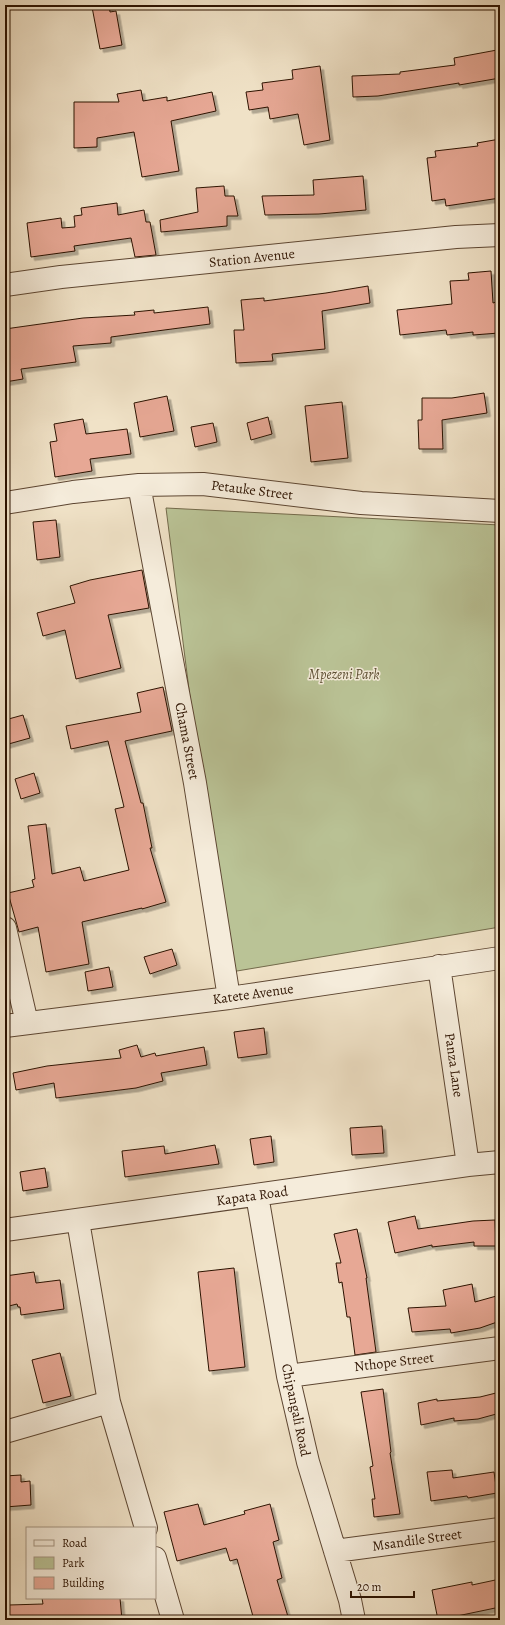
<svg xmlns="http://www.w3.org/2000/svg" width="505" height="1625" font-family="Alegreya,serif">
<defs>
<filter id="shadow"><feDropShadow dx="3.5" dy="3.5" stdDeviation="0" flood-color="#0004"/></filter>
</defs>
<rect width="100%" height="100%" fill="#f0e2c7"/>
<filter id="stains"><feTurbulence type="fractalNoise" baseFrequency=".005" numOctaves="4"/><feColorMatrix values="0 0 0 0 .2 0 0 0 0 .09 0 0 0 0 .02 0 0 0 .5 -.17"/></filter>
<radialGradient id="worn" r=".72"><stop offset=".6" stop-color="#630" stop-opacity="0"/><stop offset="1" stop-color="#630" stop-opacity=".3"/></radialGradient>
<path fill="#bac396" stroke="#736a4b" d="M 166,508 L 500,525 L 500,927 L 225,973 Z"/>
<path fill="#e7a895" stroke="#2c1200" filter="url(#shadow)" d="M 101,5 L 109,5 L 110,12 L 116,11 L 122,45 L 100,49 L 92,7 Z
M 497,50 L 500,66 L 500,78 L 459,85 L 459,83 L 378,96 L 353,97 L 352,76 L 400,74 L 400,72 L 455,65 L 454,58 Z
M 320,66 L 330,140 L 304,145 L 298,114 L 270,119 L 268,107 L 249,110 L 246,92 L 263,90 L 262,83 L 293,79 L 292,70 Z
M 141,90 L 143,101 L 167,97 L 167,101 L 212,92 L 216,111 L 171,121 L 179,171 L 142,177 L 134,132 L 97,138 L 97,147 L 74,148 L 74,102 L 119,102 L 117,94 Z
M 500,139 L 500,198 L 446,206 L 445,199 L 432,201 L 427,158 L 436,157 L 435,151 L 478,146 L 477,143 Z
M 363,176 L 366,210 L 319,214 L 265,215 L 262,196 L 314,195 L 313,180 Z
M 224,186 L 225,196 L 234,196 L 238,216 L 227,216 L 227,226 L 161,232 L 160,220 L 198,212 L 196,188 Z
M 117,203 L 118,215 L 144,210 L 146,222 L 150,222 L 156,255 L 135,257 L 131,238 L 74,246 L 75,251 L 31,257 L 27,223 L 61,218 L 62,228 L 75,227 L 74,216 L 82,215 L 81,208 Z
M 491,271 L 493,303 L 496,302 L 499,333 L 473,335 L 473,332 L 447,335 L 446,330 L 400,335 L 397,310 L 452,304 L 450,281 L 469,280 L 468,273 Z
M 368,286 L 370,303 L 322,311 L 325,349 L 272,354 L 273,361 L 236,363 L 234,330 L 244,330 L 241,300 L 264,298 L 264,301 L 326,293 Z
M 208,307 L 210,324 L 111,337 L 111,343 L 73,346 L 76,362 L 21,369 L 23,379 L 5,382 L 5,329 L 83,318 L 135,315 L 134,312 L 154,310 L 154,313 Z
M 484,393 L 487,413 L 442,420 L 443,449 L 419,449 L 418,420 L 422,420 L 422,398 L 452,398 Z
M 167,396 L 174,431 L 140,437 L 134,403 Z
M 342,402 L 348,458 L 311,462 L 305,406 Z
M 268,417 L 272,434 L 251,440 L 247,423 Z
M 83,419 L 86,434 L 127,429 L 131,454 L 90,459 L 92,471 L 55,477 L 50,442 L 57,441 L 54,424 Z
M 213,423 L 217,442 L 195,447 L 191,427 Z
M 56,520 L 60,557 L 37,560 L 33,522 Z
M 142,570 L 149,608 L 108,615 L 121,668 L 76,679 L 65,630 L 43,636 L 37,613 L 75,603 L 70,586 L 90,580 Z
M 163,687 L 172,731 L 125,741 L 141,803 L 143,803 L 152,848 L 150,848 L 166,902 L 142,909 L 142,908 L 82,922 L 89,964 L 46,972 L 38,927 L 19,932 L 8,893 L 34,887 L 32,880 L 35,879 L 28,826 L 46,824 L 52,874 L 80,867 L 84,881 L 129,870 L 115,809 L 124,807 L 108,741 L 71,749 L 66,726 L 141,712 L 137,693 Z
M 23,715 L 30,738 L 5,745 L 5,720 Z
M 34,773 L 40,793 L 21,799 L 15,779 Z
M 172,949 L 177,965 L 150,974 L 144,957 Z
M 109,967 L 113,987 L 88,991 L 85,972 Z
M 264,1028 L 267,1054 L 238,1058 L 234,1032 Z
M 137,1045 L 141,1057 L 155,1053 L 156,1056 L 204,1047 L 207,1065 L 161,1073 L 163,1081 L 136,1088 L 56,1098 L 54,1083 L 16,1090 L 13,1073 L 47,1066 L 121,1058 L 119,1050 Z
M 382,1126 L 384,1153 L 352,1155 L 350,1128 Z
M 271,1136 L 274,1162 L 254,1165 L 250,1139 Z
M 215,1145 L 219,1164 L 125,1177 L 122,1151 L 164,1146 L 165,1154 Z
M 45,1168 L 48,1187 L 23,1191 L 20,1172 Z
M 415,1216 L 418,1229 L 473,1221 L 495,1220 L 496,1246 L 474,1246 L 474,1242 L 432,1247 L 432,1245 L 395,1253 L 388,1222 Z
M 357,1229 L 367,1278 L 366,1278 L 376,1352 L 355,1355 L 350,1317 L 347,1317 L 342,1282 L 339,1283 L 336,1263 L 341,1263 L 334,1234 Z
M 234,1268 L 245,1367 L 209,1371 L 198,1272 Z
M 34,1272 L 36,1283 L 60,1280 L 64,1309 L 21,1315 L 20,1307 L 18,1307 L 17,1304 L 5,1307 L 5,1276 Z
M 472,1284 L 475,1302 L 500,1295 L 500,1321 L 480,1328 L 451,1333 L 450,1329 L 412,1332 L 408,1308 L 446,1306 L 443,1290 Z
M 60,1353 L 71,1396 L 43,1403 L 32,1360 Z
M 383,1389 L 391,1452 L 390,1453 L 400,1514 L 374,1517 L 372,1499 L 375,1499 L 370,1467 L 373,1466 L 361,1392 Z
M 500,1392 L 500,1413 L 478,1419 L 454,1421 L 454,1418 L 421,1425 L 418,1403 L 437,1399 L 437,1401 L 480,1397 Z
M 452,1470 L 453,1478 L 494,1472 L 497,1493 L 468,1498 L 467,1496 L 431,1501 L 427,1472 Z
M 21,1475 L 21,1482 L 30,1481 L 31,1505 L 5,1507 L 5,1476 Z
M 198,1504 L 204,1525 L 245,1514 L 244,1511 L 270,1504 L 279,1540 L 273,1542 L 282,1578 L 277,1580 L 289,1620 L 254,1620 L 237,1559 L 230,1561 L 226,1548 L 177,1561 L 164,1512 Z
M 500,1579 L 500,1607 L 438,1620 L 432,1590 L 472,1582 L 472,1585 Z
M 42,1598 L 120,1598 L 122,1620 L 9,1620 L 9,1605 L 43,1604 Z"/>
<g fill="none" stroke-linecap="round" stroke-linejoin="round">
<defs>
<path id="minor" d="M 5,285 L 61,277 L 456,237 L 500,235
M 139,485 L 195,783 L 229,998
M 5,503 L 73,492 L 139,485 L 203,484 L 361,503 L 500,511
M 5,928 L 27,1023
M 439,966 L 468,1165
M 5,1026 L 229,998 L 500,958
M 257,1195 L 288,1376 L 308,1462 L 350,1600 L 354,1620
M 78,1221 L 109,1402 L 146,1528
M 5,1230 L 468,1165 L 500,1162
M 288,1376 L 500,1348
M 5,1432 L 109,1402
M 335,1551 L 500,1529
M 155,1558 L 173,1620"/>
</defs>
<use href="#minor" stroke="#5d4632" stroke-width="24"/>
<use href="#minor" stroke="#f5ecdb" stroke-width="22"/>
</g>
<g text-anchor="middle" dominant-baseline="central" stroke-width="3" stroke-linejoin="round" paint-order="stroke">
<g font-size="14" fill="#2c1200" stroke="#f5ecdb">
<text transform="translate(252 258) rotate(-6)">Station Avenue</text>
<text transform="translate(252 490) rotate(7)">Petauke Street</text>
<text transform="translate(187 741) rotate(79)">Chama Street</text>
<text transform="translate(253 994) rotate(-8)">Katete Avenue</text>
<text transform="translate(454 1065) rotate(82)">Panza Lane</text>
<text transform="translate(252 1196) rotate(-8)">Kapata Road</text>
<text transform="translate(394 1362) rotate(-7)">Nthope Street</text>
<text transform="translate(296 1410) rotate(78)">Chipangali Road</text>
<text transform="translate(417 1540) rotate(-8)">Msandile Street</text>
</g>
<g font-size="14" font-style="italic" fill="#5e5034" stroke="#f5ecdb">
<text x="344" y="674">Mpezeni Park</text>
</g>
</g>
<rect width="505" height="1625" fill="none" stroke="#f0e2c7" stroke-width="20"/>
<rect x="6" y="6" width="493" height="1613" fill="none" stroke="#2c1200" stroke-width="2"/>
<rect x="10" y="10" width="485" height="1605" fill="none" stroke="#2c1200"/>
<rect x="26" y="1527" width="130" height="72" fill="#f5ecdb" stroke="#a59583"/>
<rect x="34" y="1540" width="20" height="6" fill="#f5ecdb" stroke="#a59583"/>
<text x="62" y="1547" font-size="12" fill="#2c1200">Road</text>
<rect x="34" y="1557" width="20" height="12" fill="#bac396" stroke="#a59583"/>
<text x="62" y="1567" font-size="12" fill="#2c1200">Park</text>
<rect x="34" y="1577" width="20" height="12" fill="#e7a895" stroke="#a59583"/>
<text x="62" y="1587" font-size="12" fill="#2c1200">Building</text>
<path d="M351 1591v6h63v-6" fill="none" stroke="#2c1200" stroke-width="2"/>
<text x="357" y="1591" font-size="12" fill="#2c1200" stroke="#f5ecdb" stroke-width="3" paint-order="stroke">20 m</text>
<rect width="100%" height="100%" filter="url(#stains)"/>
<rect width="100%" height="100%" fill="url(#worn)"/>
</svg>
